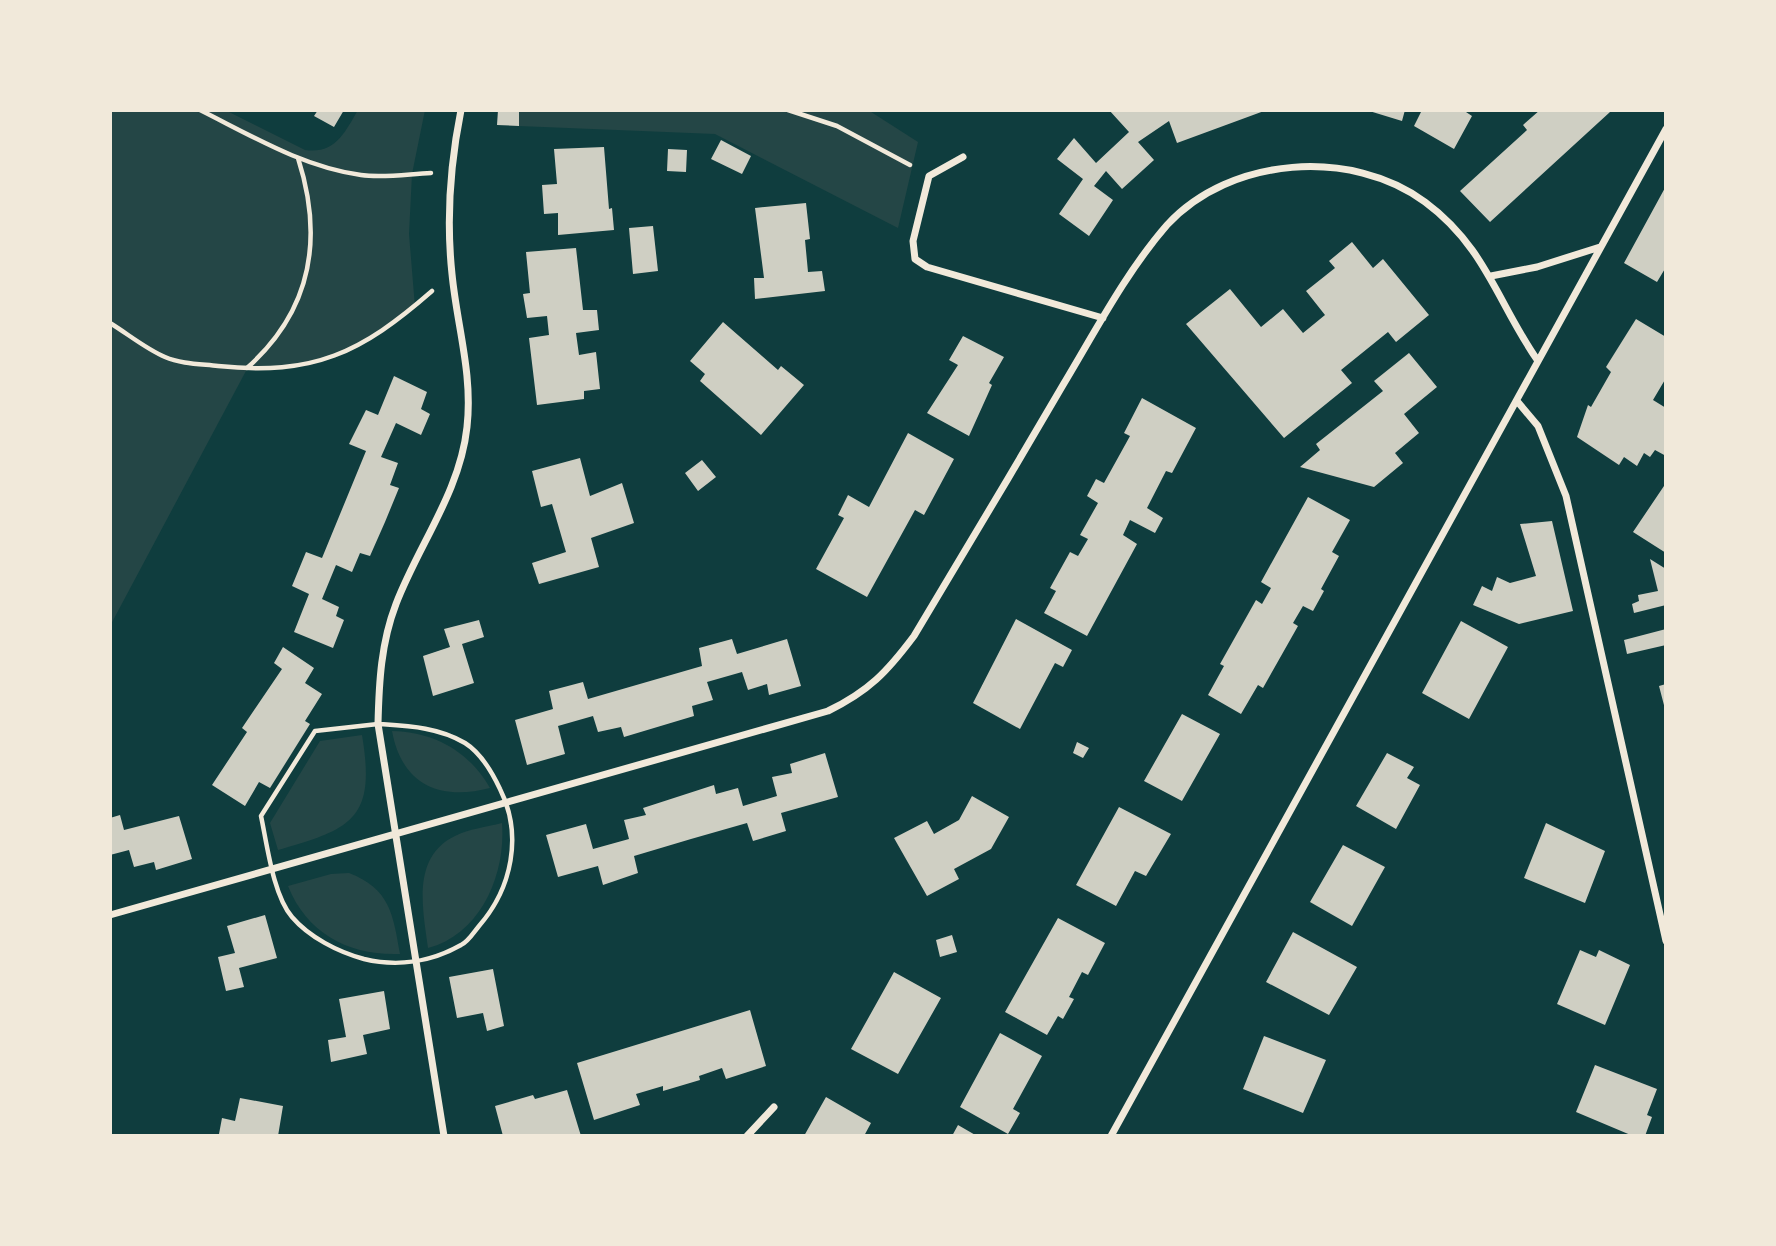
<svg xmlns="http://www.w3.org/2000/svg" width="1776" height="1246" font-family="Jost,sans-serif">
<rect width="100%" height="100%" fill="#0f3d3e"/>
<path fill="#244646" d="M 110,110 L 225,110 L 305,150 C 335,154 344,134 358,110 L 425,110 L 412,174 L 409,234 L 415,307 L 347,351 L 308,366 L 247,369 L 110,626 Z
M 519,110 L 868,110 L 918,142 L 898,228 L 715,134 L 519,126 Z
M 392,731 C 434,732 469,751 490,788 C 440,801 402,785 392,731 Z
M 362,735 C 376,818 353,829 278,850 L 270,823 L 320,741 Z
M 502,823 C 506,874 481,934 428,948 C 423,910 411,857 455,836 C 469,829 486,827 502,823 Z
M 349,873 C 390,889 393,914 400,954 C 350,956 307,934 288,886 L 331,874 Z"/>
<path fill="#cfcfc3" d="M 318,110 L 344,110 L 334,127 L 314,116 Z
M 498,110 L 519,110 L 519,126 L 497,125 Z
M 1109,110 L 1264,110 L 1264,111 L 1177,143 L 1169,121 L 1138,142 L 1154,160 L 1122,189 L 1106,171 L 1094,186 L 1113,200 L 1089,236 L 1059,214 L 1083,179 L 1057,159 L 1074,138 L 1096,163 L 1129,132 Z
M 1366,110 L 1405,110 L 1402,121 Z
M 1422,110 L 1463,110 L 1472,116 L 1454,149 L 1414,126 Z
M 1540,110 L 1610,112 L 1490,222 L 1460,191 L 1527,130 L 1523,125 Z
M 721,140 L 751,156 L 742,174 L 711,159 Z
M 604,147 L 609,209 L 612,208 L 614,230 L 558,235 L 558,213 L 544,214 L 542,185 L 557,184 L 554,149 Z
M 668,149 L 687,150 L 686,172 L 667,171 Z
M 1666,186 L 1666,267 L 1657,282 L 1624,263 Z
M 806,203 L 810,239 L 805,240 L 808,272 L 822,271 L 825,291 L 755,299 L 754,278 L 764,278 L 755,208 Z
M 653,226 L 658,271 L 633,274 L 629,228 Z
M 1352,242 L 1373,268 L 1383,259 L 1429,315 L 1396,342 L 1388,332 L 1341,370 L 1352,383 L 1284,438 L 1186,324 L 1230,289 L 1261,327 L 1283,309 L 1303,333 L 1325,315 L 1306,291 L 1335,268 L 1329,261 Z
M 576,248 L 583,310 L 597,310 L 599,330 L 576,333 L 579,355 L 596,352 L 600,389 L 584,391 L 584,399 L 537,405 L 529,338 L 549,335 L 547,316 L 527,318 L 523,294 L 530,293 L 526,252 Z
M 1636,319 L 1666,337 L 1666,378 L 1653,400 L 1666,408 L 1666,456 L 1655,450 L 1650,457 L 1644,453 L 1637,466 L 1624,457 L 1619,465 L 1577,437 L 1588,405 L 1591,407 L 1611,372 L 1606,367 Z
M 723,322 L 778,370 L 781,366 L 804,385 L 761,435 L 700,381 L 705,374 L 690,361 Z
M 963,336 L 1004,357 L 989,383 L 992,385 L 969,436 L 927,413 L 958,365 L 949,360 Z
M 1409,353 L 1437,387 L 1404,414 L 1419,433 L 1395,453 L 1403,463 L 1374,487 L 1300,467 L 1320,450 L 1316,444 L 1383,391 L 1374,381 Z
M 394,376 L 427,392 L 421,409 L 430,414 L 421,435 L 396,423 L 381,457 L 398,463 L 390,485 L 399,488 L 385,522 L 370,556 L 360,553 L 352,572 L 336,565 L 322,599 L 339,607 L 336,616 L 344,620 L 333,648 L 294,632 L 309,594 L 292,586 L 306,552 L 322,558 L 366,451 L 349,444 L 366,410 L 378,415 Z
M 1142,398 L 1196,428 L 1172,473 L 1166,471 L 1147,508 L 1163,518 L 1155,533 L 1130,520 L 1123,535 L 1137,544 L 1087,636 L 1044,613 L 1056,591 L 1050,588 L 1070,552 L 1078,556 L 1088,539 L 1080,535 L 1098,503 L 1087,496 L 1096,479 L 1104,483 L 1130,436 L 1124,433 Z
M 908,433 L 954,459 L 924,515 L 915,510 L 867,597 L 816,569 L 844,518 L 838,515 L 848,495 L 869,507 Z
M 580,458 L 590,496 L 622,483 L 634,523 L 591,538 L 599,567 L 539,584 L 532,563 L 566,552 L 552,504 L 541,507 L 532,471 Z
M 702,460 L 716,477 L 698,491 L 685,473 Z
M 1666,483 L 1666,553 L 1633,532 Z
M 1308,497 L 1350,520 L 1332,552 L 1339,556 L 1321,589 L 1324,591 L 1313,611 L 1303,606 L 1293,623 L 1298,626 L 1263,688 L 1258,685 L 1241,714 L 1208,695 L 1224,666 L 1220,664 L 1256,600 L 1262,604 L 1271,588 L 1261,582 Z
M 1552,521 L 1573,611 L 1519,624 L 1473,605 L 1482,586 L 1492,591 L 1497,577 L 1510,583 L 1536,576 L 1520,524 Z
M 1650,559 L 1666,569 L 1666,605 L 1634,613 L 1632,604 L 1639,601 L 1638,595 L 1658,591 Z
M 1016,619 L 1072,650 L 1063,667 L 1055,663 L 1020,729 L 973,703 Z
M 479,620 L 484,637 L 462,644 L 474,683 L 433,696 L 423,656 L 450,647 L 444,629 Z
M 1461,621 L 1508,647 L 1469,719 L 1422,693 Z
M 1666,629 L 1666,645 L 1627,654 L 1624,640 Z
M 732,639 L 737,654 L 787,639 L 801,686 L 769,695 L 767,684 L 748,690 L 742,672 L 707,682 L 713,700 L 692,706 L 694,716 L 624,737 L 621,727 L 598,732 L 593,716 L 558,726 L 565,754 L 527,765 L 515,720 L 553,709 L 549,691 L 583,682 L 588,699 L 702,666 L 699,648 Z
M 283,647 L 314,668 L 305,683 L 322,694 L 305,721 L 310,724 L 270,788 L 259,782 L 245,806 L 212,785 L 247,732 L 242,728 L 282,669 L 274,663 Z
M 1666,684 L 1666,709 L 1665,709 L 1659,686 Z
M 1182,714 L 1220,734 L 1182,801 L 1144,781 Z
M 1077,742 L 1089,748 L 1083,758 L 1073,753 Z
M 825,753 L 838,797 L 781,813 L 786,831 L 753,841 L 747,823 L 691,839 L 634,856 L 638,873 L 603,885 L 598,866 L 558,877 L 546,835 L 586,824 L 593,849 L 629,839 L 624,820 L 646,815 L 643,808 L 714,785 L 716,794 L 738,788 L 743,806 L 777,796 L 772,777 L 792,773 L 790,764 Z
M 1387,753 L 1414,767 L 1407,778 L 1420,785 L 1396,829 L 1356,806 Z
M 972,796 L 1009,817 L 991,849 L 954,869 L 959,879 L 927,896 L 894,838 L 927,821 L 934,834 L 959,820 Z
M 1119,807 L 1171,834 L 1146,876 L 1135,871 L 1116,906 L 1076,885 Z
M 120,815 L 124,830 L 179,816 L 192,859 L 156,870 L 154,862 L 134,867 L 129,850 L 110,855 L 110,818 Z
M 1546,823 L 1605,851 L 1585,903 L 1524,878 Z
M 1343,845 L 1385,867 L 1352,926 L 1310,902 Z
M 265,915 L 277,958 L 239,968 L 244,987 L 226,991 L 218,957 L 235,953 L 227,926 Z
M 1058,918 L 1105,943 L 1088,975 L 1082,972 L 1069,997 L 1074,999 L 1063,1019 L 1058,1016 L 1047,1035 L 1005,1012 Z
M 1293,932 L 1357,967 L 1329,1015 L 1266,982 Z
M 952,935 L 957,952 L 940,957 L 936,940 Z
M 1580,950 L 1596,957 L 1599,950 L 1630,965 L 1605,1025 L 1557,1004 Z
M 493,969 L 504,1026 L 487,1031 L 483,1013 L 457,1018 L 449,977 Z
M 894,972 L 941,998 L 898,1074 L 851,1049 Z
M 384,991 L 390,1029 L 363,1035 L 367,1054 L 331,1062 L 328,1040 L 346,1037 L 339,999 Z
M 750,1010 L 766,1066 L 726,1079 L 722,1068 L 699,1076 L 700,1080 L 663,1091 L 663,1086 L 636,1094 L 640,1105 L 594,1120 L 577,1063 Z
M 1000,1033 L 1042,1056 L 1013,1109 L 1020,1113 L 1008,1134 L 960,1107 Z
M 1264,1036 L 1326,1060 L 1303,1113 L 1243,1089 Z
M 1595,1065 L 1657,1089 L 1647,1115 L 1652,1117 L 1645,1136 L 1633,1136 L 1576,1112 Z
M 567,1090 L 581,1136 L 503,1136 L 495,1106 L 533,1095 L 535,1099 Z
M 826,1097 L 871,1123 L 864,1136 L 804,1136 Z
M 240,1098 L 283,1106 L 278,1136 L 219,1134 L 222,1118 L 235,1121 Z
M 958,1125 L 977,1136 L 952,1136 Z"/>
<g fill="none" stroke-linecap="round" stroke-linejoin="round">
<path stroke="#f1e9da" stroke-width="4.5" d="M 200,110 C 252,136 303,167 361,175 C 384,178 408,174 431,173
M 788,110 L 837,126 L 910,165
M 110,323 C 128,334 146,349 165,357 C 181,364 200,364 218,366 C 314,376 361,353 432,291
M 247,368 C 311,311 324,239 298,158
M 378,724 C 408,726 438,727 465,743 C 481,753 492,772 500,789 C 523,835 512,888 479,926 C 474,932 468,942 461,945 C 431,962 397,967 364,959 C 338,952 309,937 292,917 C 273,895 267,844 261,816 L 315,731 Z"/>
<path stroke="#f1e9da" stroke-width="7" d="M 963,157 L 929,176 L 913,241 L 915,259 L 927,267 L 1103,318
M 1491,276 L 1537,267 L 1600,247
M 1517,401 L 1538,426 L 1566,496 L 1666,941
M 110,915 L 828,711 C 869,691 887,672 914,636 C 964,553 1014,469 1063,385 C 1095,332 1126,272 1167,225 C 1230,156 1352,148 1425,202 C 1486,247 1498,304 1538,361
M 444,1136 L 378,724 C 379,682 381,643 396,604 C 419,544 460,492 467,427 C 473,374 457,326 452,274 C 446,218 450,165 461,110
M 747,1136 L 774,1107
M 1111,1136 L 1666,129"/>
</g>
<rect width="1776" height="1246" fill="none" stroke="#f1e9da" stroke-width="224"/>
</svg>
